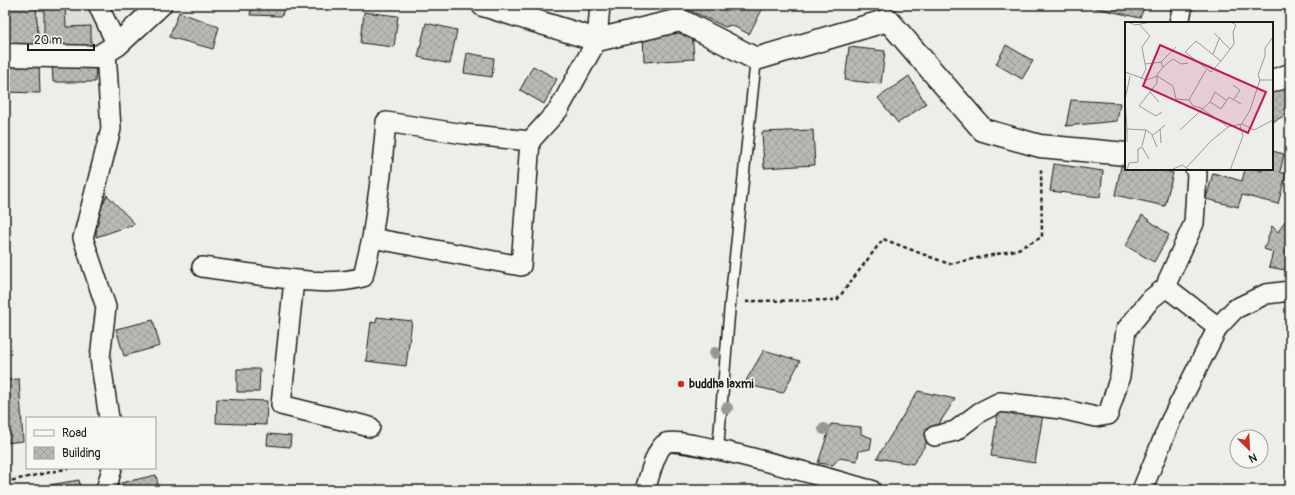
<svg xmlns="http://www.w3.org/2000/svg" width="1295" height="495" font-family="Pangolin,sans-serif">
<defs>
<pattern id="building-cross-hatch" width="8" height="8" patternUnits="userSpaceOnUse"><rect width="8" height="8" fill="#b9b9b6"/><path d="M0 0l8 8M0 8l8-8" fill="none" stroke="#9e9e9c"/></pattern>
</defs>
<rect width="100%" height="100%" fill="#edede9"/>
<filter id="ink" filterUnits="userSpaceOnUse"><feTurbulence type="fractalNoise" baseFrequency=".025" numOctaves="2"/><feDisplacementMap in="SourceGraphic" scale="8" xChannelSelector="R" yChannelSelector="G"/><feConvolveMatrix kernelMatrix="1 2 1 2 8 2 1 2 1" color-interpolation-filters="sRGB"/></filter>
<g filter="url(#ink)">
<path fill="#ddddda" d="M 39,5 L 90,5 L 105,26 L 98,57 L 39,56 Z"/>
<path fill="url(#building-cross-hatch)" stroke="#1c1c1c" d="M 8,5 L 36,5 L 39,47 L 8,44 Z
M 44,5 L 65,5 L 66,27 L 91,26 L 91,48 L 44,49 Z
M 252,5 L 284,5 L 282,16 L 250,15 Z
M 684,5 L 758,5 L 763,8 L 749,34 L 731,25 L 725,27 L 683,7 Z
M 1083,5 L 1145,5 L 1140,18 Z
M 179,12 L 219,27 L 213,49 L 169,37 Z
M 364,12 L 398,16 L 394,47 L 361,43 Z
M 426,23 L 457,30 L 450,64 L 418,57 Z
M 692,31 L 694,59 L 644,62 L 643,33 Z
M 1006,45 L 1033,61 L 1022,79 L 996,64 Z
M 849,47 L 885,51 L 881,84 L 845,80 Z
M 467,53 L 494,58 L 492,77 L 464,73 Z
M 5,59 L 39,62 L 40,93 L 5,92 Z
M 52,63 L 96,64 L 95,82 L 53,82 Z
M 533,66 L 557,79 L 544,104 L 520,90 Z
M 909,76 L 926,104 L 898,123 L 878,98 Z
M 1290,85 L 1290,113 L 1272,122 L 1272,93 Z
M 1071,100 L 1120,103 L 1117,121 L 1066,126 Z
M 813,130 L 815,165 L 764,168 L 762,132 Z
M 1272,151 L 1284,154 L 1280,172 L 1286,174 L 1278,204 L 1242,195 L 1238,207 L 1206,199 L 1213,173 L 1242,181 L 1245,169 L 1254,169 L 1262,171 L 1263,169 L 1272,169 Z
M 1122,162 L 1126,162 L 1126,169 L 1156,169 L 1173,173 L 1165,206 L 1115,195 Z
M 1054,164 L 1103,171 L 1100,197 L 1050,191 Z
M 107,195 L 135,224 L 96,237 L 97,217 Z
M 1142,215 L 1169,235 L 1154,262 L 1126,246 Z
M 1285,221 L 1290,222 L 1290,271 L 1269,267 L 1273,252 L 1264,249 L 1272,226 L 1278,232 Z
M 377,317 L 412,321 L 406,366 L 366,361 L 371,322 L 376,323 Z
M 153,320 L 160,346 L 124,356 L 116,329 Z
M 764,350 L 800,361 L 783,393 L 744,384 Z
M 237,369 L 260,369 L 259,392 L 237,392 Z
M 19,379 L 23,441 L 5,443 L 5,380 Z
M 918,391 L 955,399 L 913,464 L 877,458 Z
M 217,399 L 267,401 L 266,425 L 216,423 Z
M 999,406 L 1043,414 L 1035,463 L 991,456 Z
M 831,424 L 861,427 L 861,434 L 872,438 L 870,449 L 859,451 L 857,461 L 839,458 L 833,465 L 818,463 Z
M 268,434 L 291,436 L 290,447 L 267,445 Z
M 156,475 L 159,490 L 123,490 L 121,483 Z
M 79,480 L 81,490 L 19,490 Z"/>
<g fill="none" stroke-linecap="round" stroke-linejoin="round">
<defs>
<path id="service" d="M 718,449 L 730,304 L 756,59"/>
<path id="minor" d="M 98,5 L 117,45
M 1179,23 L 1183,5
M 106,52 L 111,129 L 83,238 L 106,307 L 100,358 L 109,418
M 372,238 L 521,266 L 530,141
M 202,267 C 223,270 245,273 266,276 C 297,280 332,286 363,277 L 372,238 L 381,175 L 386,122 L 464,134 L 530,141 L 559,109 L 597,40 L 600,5
M 294,280 L 281,405 L 370,427
M 1166,287 L 1168,280 L 1194,223 L 1197,174 L 1195,169
M 935,436 L 955,431 L 980,412 L 1000,402 L 1061,409 L 1096,417 L 1108,415 L 1120,376 L 1126,330 L 1151,299 L 1166,287 L 1218,327
M 106,490 L 112,468
M 645,490 C 649,479 655,449 666,443 C 680,435 844,483 871,490
M 1142,490 L 1171,420 L 1218,327 L 1235,309 L 1266,294 L 1290,291"/>
<path id="tertiary" d="M 483,5 L 597,40 L 680,20 L 756,59 L 888,20 L 983,130 L 1040,146 L 1126,154
M 5,55 L 98,57 L 117,45 L 160,5
M 1272,81 L 1290,75"/>
</defs>
<use href="#service" stroke="#1c1c1c" stroke-width="13"/>
<use href="#minor" stroke="#1c1c1c" stroke-width="22"/>
<use href="#tertiary" stroke="#1c1c1c" stroke-width="25"/>
<path stroke="#1c1c1c" stroke-width="2.5" stroke-dasharray="4 3" stroke-linecap="butt" d="M 746,302 L 755,301 L 837,300 L 883,239 L 949,264 L 1016,250 L 1042,237 L 1041,168
M 5,482 L 69,468"/>
<use href="#service" stroke="#f6f6f2" stroke-width="10"/>
<use href="#minor" stroke="#f6f6f2" stroke-width="19"/>
<use href="#tertiary" stroke="#f6f6f2" stroke-width="22"/>
</g>
<g fill="#979795">
<circle cx="715" cy="353" r="6"/>
<circle cx="727" cy="408" r="6"/>
<circle cx="824" cy="429" r="6"/>
</g>
</g>
<circle fill="#c8321e" stroke="#f6f6f2" stroke-width="1.5" cx="681" cy="384" r="4"/>
<g text-anchor="middle" dominant-baseline="central" stroke-width="3" stroke-linejoin="round" paint-order="stroke">
<g font-size="12" font-weight="bold" fill="#1c1c1c" stroke="#f6f6f2" text-anchor="start">
<text x="689" y="384">buddha laxmi</text>
</g>
</g>
<g transform="translate(1125 22)">
<rect width="148" height="148" fill="#edede9"/>
<path fill="none" stroke="#999997" stroke-width="1" d="M 3,0 L 10,3 L 26,0M 14,2 L 25,14 L 17,25 L 21,47 L 16,57M 89,11 L 105,27M 88,32 L 95,15M 96,39 L 71,19 L 60,30 L 86,50 L 96,39 L 109,22 L 108,10 L 111,3 L 106,0M 36,40 L 38,45 L 48,37 L 56,42 L 63,41M 20,42 L 36,40 L 51,25M 0,50 L 22,58 L 32,54 L 48,64 L 51,77 L 64,78 L 68,84 L 76,86 L 103,105 L 117,102 L 129,108 L 148,98M 5,54 L 0,78 L 2,107 L 21,108 L 28,113 L 40,103M 135,58 L 133,53 L 140,34 L 140,26 L 148,15M 108,63 L 115,68 L 109,77M 25,70 L 34,80M 64,78 L 81,48M 85,80 L 90,70 L 101,78M 37,90 L 31,94 L 14,84 L 32,61 L 32,53 L 38,45M 116,103 L 125,88 L 135,58 L 148,58M 2,107 L 2,120M 35,107 L 36,121M 55,108 L 85,80 L 96,87 L 104,75 L 116,82M 27,113 L 32,125M 17,124 L 21,108M 62,145 L 86,119 L 103,105M 2,148 L 4,141 L 13,140 L 13,127 L 17,125 L 24,137M 46,148 L 57,143 L 65,148M 105,148 L 118,114 L 115,103"/>
<path fill="#c2185b" fill-opacity="0.15" stroke="#c2185b" stroke-width="2" d="M 35,23 L 141,70 L 123,111 L 18,64 Z"/>
<rect width="148" height="148" fill="none" stroke="#1c1c1c" stroke-width="2"/>
</g>
<rect width="1295" height="495" fill="none" stroke="#f6f6f2" stroke-width="20"/>
<rect x="10" y="10" width="1275" height="475" fill="none" stroke="#1c1c1c" stroke-width="1.5" filter="url(#ink)"/>
<rect x="26" y="417" width="130" height="52" fill="#f6f6f2" stroke="#9f9f9c"/>
<rect x="34" y="430" width="20" height="6" fill="#f6f6f2" stroke="#9f9f9c"/>
<text x="62" y="437" font-size="12" fill="#1c1c1c">Road</text>
<rect x="34" y="447" width="20" height="12" fill="url(#building-cross-hatch)" stroke="#9f9f9c"/>
<text x="62" y="457" font-size="12" fill="#1c1c1c">Building</text>
<g transform="translate(1249 449) rotate(156)"><circle r="19" fill="#f6f6f2" stroke="#9f9f9c"/>
<path d="M0-3L7 15L0 10L-7 15Z" fill="#c8321e"/>
<text y="-6" font-size="11" font-weight="bold" text-anchor="middle" fill="#1c1c1c">N</text>
</g>
<path d="M28 44v6h66v-6" fill="none" stroke="#1c1c1c" stroke-width="2"/>
<text x="34" y="44" font-size="12" fill="#1c1c1c" stroke="#f6f6f2" stroke-width="3" paint-order="stroke">20 m</text>
</svg>
